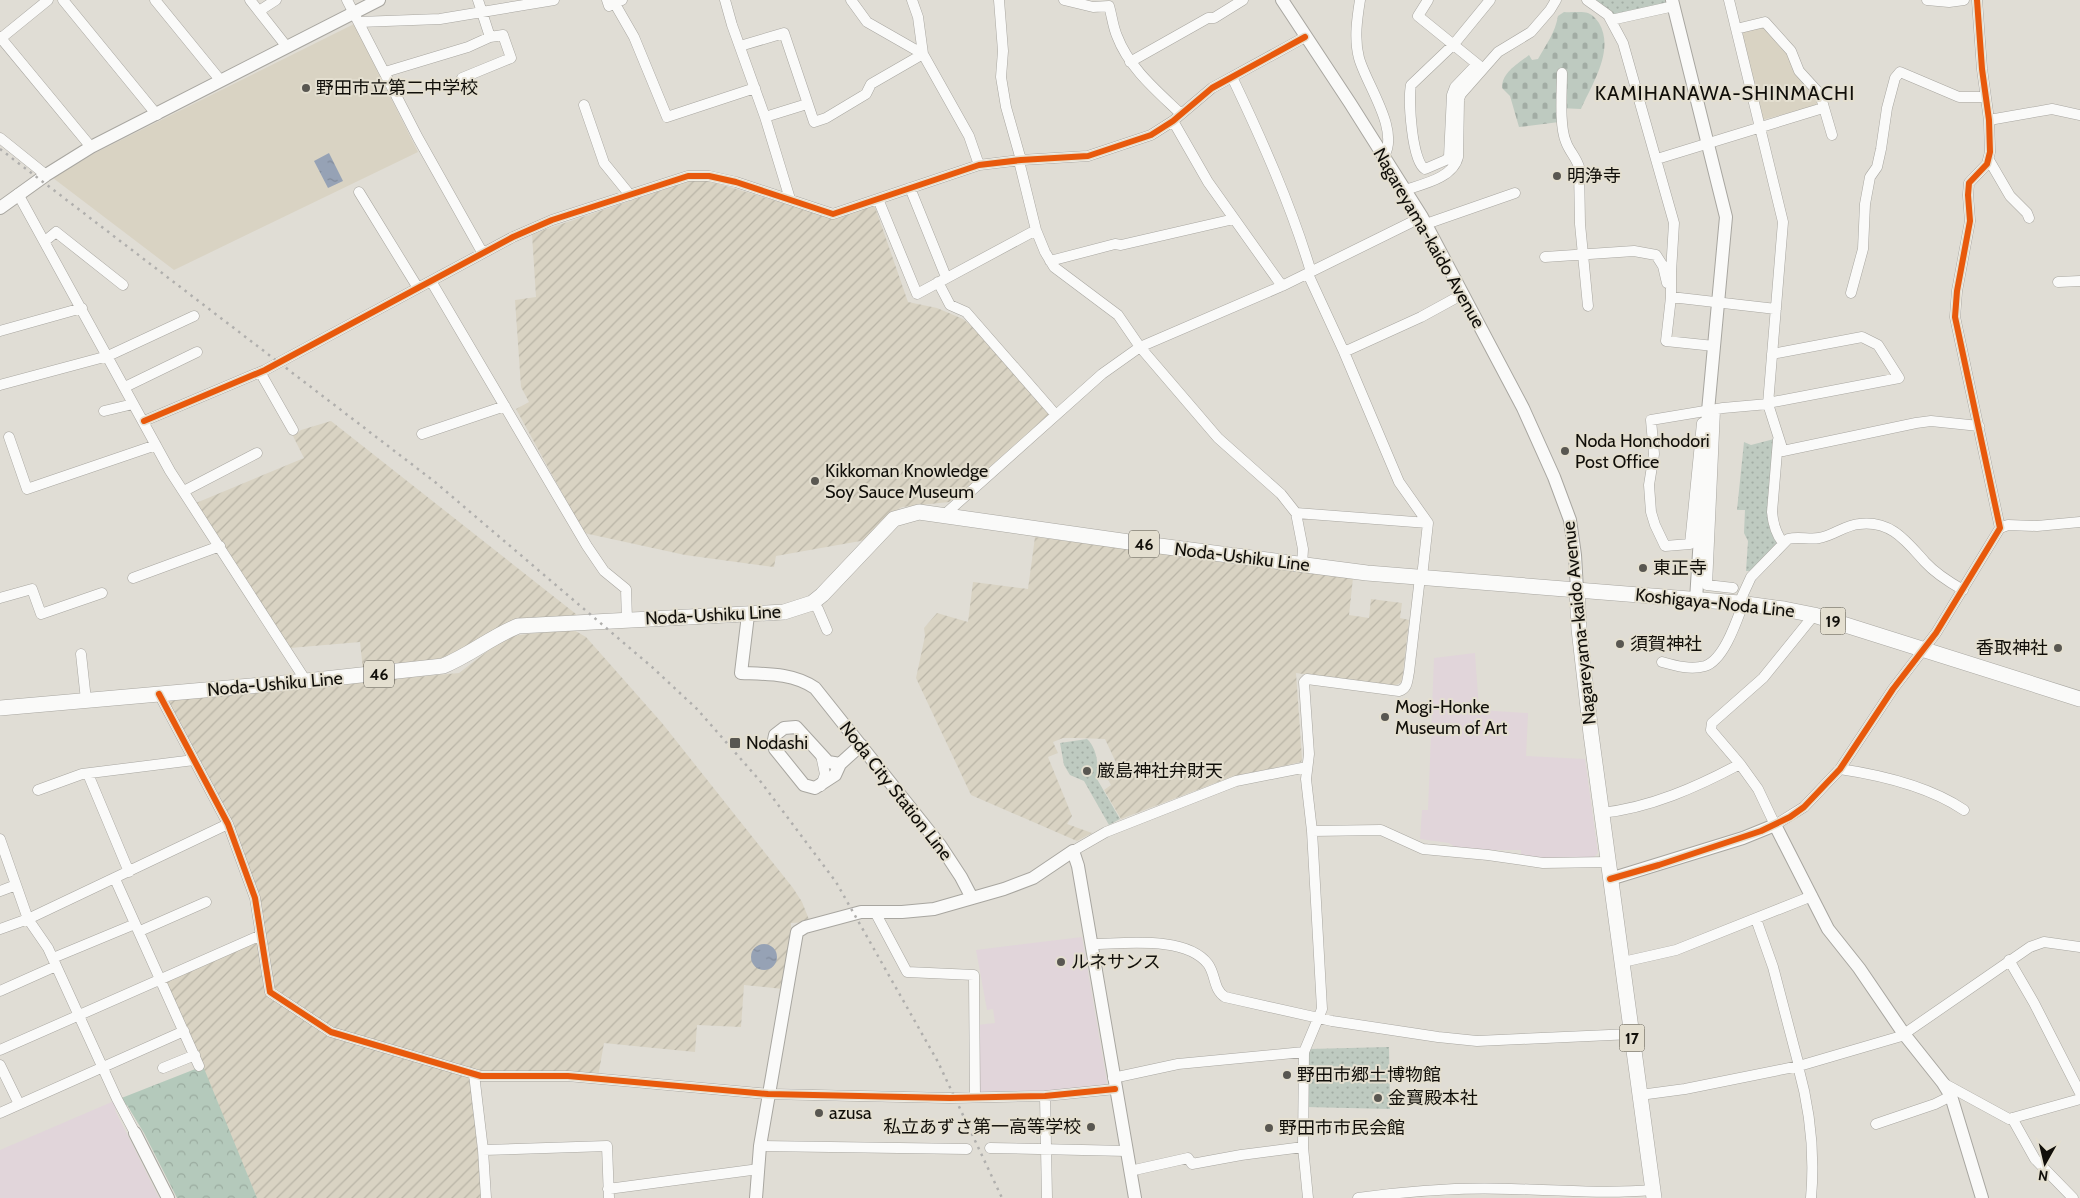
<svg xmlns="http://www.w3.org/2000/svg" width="2080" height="1198" font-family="Cabin,'Noto Sans JP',sans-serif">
<defs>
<pattern id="industrial-furrows" width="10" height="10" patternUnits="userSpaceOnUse" patternTransform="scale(1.25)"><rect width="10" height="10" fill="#d9d3c3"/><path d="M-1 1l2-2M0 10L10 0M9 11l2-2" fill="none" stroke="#b9b4a6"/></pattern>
<pattern id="forest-crowns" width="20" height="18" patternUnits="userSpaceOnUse" patternTransform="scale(1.25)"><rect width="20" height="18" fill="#b4c9bb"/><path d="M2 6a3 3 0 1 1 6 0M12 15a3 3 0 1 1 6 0" fill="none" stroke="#9aab9f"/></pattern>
<pattern id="cemetery-stones" width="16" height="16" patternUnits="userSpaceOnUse" patternTransform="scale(1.25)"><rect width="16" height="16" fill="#becac0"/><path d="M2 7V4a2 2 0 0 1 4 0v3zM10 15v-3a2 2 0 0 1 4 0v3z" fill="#a2aca4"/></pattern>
<pattern id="park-dots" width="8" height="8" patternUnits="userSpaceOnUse" patternTransform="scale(1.25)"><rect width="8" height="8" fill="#becac0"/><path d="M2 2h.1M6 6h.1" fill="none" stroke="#a2aca4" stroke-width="1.8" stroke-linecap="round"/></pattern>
<pattern id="water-ripples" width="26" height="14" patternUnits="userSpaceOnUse" patternTransform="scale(1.25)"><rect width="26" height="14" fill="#96a2b5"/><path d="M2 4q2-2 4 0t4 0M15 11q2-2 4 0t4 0" fill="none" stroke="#808a9a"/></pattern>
</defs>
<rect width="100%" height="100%" fill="#e0ddd5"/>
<path fill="#e1d5da" d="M 1475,653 L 1479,710 L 1528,713 L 1526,756 L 1585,759 L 1598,853 L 1593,858 L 1544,858 L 1521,855 L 1521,850 L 1487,850 L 1455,847 L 1449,843 L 1420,839 L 1422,810 L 1428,810 L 1434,658 Z
M 1082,937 L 1107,1082 L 1104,1087 L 1044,1091 L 978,1092 L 977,1025 L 995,1023 L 993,1009 L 987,1010 L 976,950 Z
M 114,1101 L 117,1108 L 115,1110 L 159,1198 L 0,1198 L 0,1150 Z"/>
<path fill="url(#industrial-furrows)" d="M 689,181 L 709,181 L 830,217 L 874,204 L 908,302 L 937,308 L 963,319 L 991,342 L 1049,414 L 960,494 L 949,502 L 902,507 L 887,516 L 866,540 L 776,556 L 774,567 L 685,555 L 584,533 L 516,409 L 529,402 L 521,387 L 515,300 L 536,297 L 532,234 Z
M 331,421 L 576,614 L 575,617 L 506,624 L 463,649 L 436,660 L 363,670 L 360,642 L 290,648 L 196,503 L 304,458 L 293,436 L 301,430 Z
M 1035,537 L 1353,578 L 1349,615 L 1369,618 L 1371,599 L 1402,603 L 1400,618 L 1409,620 L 1402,682 L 1394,686 L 1296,673 L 1302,759 L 1301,762 L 1231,777 L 1121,819 L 1104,790 L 1111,785 L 1105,774 L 1118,767 L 1105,739 L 1078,738 L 1063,738 L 1053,742 L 1058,753 L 1048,757 L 1072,816 L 1067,824 L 1092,833 L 1077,841 L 971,795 L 916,678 L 925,636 L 924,628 L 937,613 L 968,622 L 973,582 L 1028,589 Z
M 572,629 L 586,637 L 662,723 L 793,888 L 802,902 L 810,922 L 791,923 L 791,941 L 783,989 L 744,985 L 741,1027 L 697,1025 L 695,1052 L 604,1043 L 598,1077 L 481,1073 L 337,1031 L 273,990 L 258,900 L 168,703 L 171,700 L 459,673 L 502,640 L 511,636 Z
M 259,941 L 267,994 L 332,1036 L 469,1075 L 473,1081 L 484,1198 L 257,1198 L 164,980 Z"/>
<path fill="#d9d3c3" d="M 354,24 L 418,152 L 174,270 L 53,178 L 95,153 Z
M 1766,26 L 1817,95 L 1820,105 L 1762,120 L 1742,35 L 1744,31 Z"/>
<path fill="url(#forest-crowns)" d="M 203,1066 L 257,1198 L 177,1198 L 144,1133 L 127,1105 L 123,1105 L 119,1099 Z"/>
<path fill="url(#cemetery-stones)" d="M 1564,12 C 1571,13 1581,11 1588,13 C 1593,15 1596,19 1599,23 C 1615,50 1592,84 1581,109 L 1559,108 L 1559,122 L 1519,127 L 1510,96 L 1502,88 C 1502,72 1518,64 1529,55 L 1532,60 L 1538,59 C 1547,43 1555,33 1558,16 Z"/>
<path fill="url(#park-dots)" d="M 1595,0 L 1668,0 L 1666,4 L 1615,15 Z
M 1774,439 L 1777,544 L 1750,571 L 1746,571 L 1748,541 L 1744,533 L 1745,510 L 1737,510 L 1744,442 L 1751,445 Z
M 1087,739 C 1097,748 1099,766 1097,779 L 1120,819 L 1109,825 L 1084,781 L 1070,775 L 1064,765 L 1060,743 Z
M 1389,1047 L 1390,1109 L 1306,1107 L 1308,1054 L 1309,1049 Z"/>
<path fill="url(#water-ripples)" d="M 329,153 L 343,181 L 328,188 L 314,161 Z
M751 957a13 13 0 1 1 26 0a13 13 0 1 1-26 0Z"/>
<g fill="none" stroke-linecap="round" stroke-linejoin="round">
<defs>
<path id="minor" d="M 63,0 L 157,115
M 155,0 L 221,81
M 250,0 L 287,47
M 347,0 L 418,138 L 482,252
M 607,0 L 609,6 L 622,0
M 725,0 L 732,25 L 765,117 L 790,199
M 851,0 L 867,22 L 923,54
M 912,0 L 918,17 L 923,54 L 969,136 L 979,165
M 999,0 L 1003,51 L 1001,77 L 1006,107 L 1021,160
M 1064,0 L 1093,7 L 1109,6 C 1112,16 1113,27 1117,36 C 1129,68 1157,91 1181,114
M 1360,0 C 1357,19 1354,39 1359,58 C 1366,84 1400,130 1384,156
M 1428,0 L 1418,16 L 1482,68
M 1587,0 L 1608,15 L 1623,43 L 1674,223 L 1671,272 L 1671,297 L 1666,341 L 1714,346
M 1729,0 L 1783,222 L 1768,404 L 1783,451 L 1916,423 L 1931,421 L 1979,426
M 1927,0 L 1949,2 L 1964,0
M 615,4 L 634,37 L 667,117 L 755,88
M 259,11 L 276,0
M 1611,20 L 1674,6
M 359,22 L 440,19 L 554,0
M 1736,29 L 1765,22 L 1791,51 L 1799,71 L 1820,94 L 1832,135
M 0,37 L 91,147
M 0,39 L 48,0
M 740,46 L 784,33 L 814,122 L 826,118 L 866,94 L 871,84 L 923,54
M 1130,62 L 1208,18 L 1214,18 L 1243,0
M 1477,64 L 1455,87 L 1452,95 L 1449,157 L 1446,160 L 1425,169 C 1412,162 1408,100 1411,85 L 1454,44 L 1490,0
M 385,72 L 468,47 L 490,37 L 478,0
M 1562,73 C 1562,91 1559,126 1566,142 C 1569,151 1576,157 1579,167 L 1580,224 L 1588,306
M 1232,77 C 1262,140 1291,205 1311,272
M 462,78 L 511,58 L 503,35 L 490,37
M 584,105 L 604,163 L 630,195
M 765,117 L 807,104
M 1989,120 L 2052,109 L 2080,115
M 1173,121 L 1208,182 L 1282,286
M 0,138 L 46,175
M 1657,159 L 1823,108
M 1989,160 L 2010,196 L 2027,213 L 2029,218
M 1019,161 L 1036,230 L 1045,252 L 1054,267 L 1118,315 L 1140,347 L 1218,438 L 1281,494 L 1296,513 L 1303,549 L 1302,565
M 910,188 L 946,277
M 1405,190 C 1423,184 1453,178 1458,157 L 1459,99 L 1461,94 L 1498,52 L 1531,32 L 1550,10 L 1556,0
M 359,192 L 418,288
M 18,194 L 170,471 L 306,681
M 878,199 L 917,294 L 1036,230
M 1426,224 L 1515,193
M 45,241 L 56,232 L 123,285
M 1545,257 L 1634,251 L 1656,255 L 1663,266 L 1667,283
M 1050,261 L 1115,244 L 1121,245 L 1234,219
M 1308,274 L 1344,352 L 1399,482 L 1428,523 L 1422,577
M 431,281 L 587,546 L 604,571 L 626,589 L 627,620
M 938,282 L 950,305 L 966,312 L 1056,415
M 2058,282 L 2080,281
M 1851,293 L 1863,249 L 1865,204 L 1870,177 L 1877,167 L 1881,149 L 1887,108 L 1895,78 L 1900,72 L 1959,97 L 1985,97
M 1671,297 L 1776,309
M 0,331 L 82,308
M 1344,352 L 1421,317 L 1463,294
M 260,372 L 293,430
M 0,385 L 108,356 L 194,316
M 125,387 L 197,352
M 1768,403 L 1899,378 L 1878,345 L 1862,337 L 1772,354
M 1715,410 L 1707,585 L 1733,588
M 104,411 L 133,404
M 144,421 L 265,370 L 513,237 L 552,220 L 688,176 L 709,176 L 736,182 L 833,214 L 979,165 L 1021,160 L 1088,156 L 1151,135 L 1173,121 L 1212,88 L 1305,37
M 1702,423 L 1690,544 L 1665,546 L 1655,525 L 1651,512 L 1649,485 L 1654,454 L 1651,420 L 1723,408 L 1768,404
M 422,434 L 505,406
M 9,437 L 27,489 L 156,445
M 1778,440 L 1772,512 C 1773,524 1776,534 1783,543
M 184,491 L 257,453
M 1296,513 L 1428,523
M 943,516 L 1102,374 L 1140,347 L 1282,286 L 1422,217
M 2000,528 L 2008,525 L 2037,526 L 2080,522
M 133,578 L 220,546
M 0,598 L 32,589 L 41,614 L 102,593
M 812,603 L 818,609 L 827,630
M 1739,603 L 1751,577 L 1788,539 C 1799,536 1809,540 1819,538 C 1833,536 1845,525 1859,524 C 1891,520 1906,541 1925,562 C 1936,574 1949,582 1963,590
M 1814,615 L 1763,678 L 1712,723 L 1711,730 L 1740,764 L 1758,789 L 1775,825 L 1804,807 L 1840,769 L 1893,689 L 1936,633 L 2000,528 L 1955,317 L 1957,291 L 1970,221 L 1968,195 L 1969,183 L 1987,164 L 1990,152 L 1989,120 L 1982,69 L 1977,0
M 81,654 L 86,700
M 1662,662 C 1676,666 1691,670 1705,666 C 1724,660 1737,620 1743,604
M 159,694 L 228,824 L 255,898 L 270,992 L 331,1032 L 481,1076 L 568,1076 L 768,1094 L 950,1098 L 1045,1096 L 1115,1089
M 821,755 L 825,774 L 821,786
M 1840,769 C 1880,775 1930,787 1964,810
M 88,774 L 129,872
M 38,790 L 82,774 L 194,760
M 1601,813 C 1650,808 1697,787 1740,764
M 1312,831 L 1381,830 L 1423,849 L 1488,855 L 1543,863 L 1608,862
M 0,839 L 28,919 L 48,948 L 117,1099 L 135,1133
M 1073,851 L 1106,832 L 1236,781 L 1307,767
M 115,879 L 199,1066
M 0,891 L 16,885
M 875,912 L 907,972 L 974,975 L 975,1097
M 1756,919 L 1773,967 L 1799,1066
M 0,929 L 28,919 L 228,824
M 140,931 L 206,902
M 1091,944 C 1123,944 1186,935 1208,964 C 1216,975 1213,989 1225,997 L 1332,1021 L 1438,1037 L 1477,1041 L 1632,1034
M 53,958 L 135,924
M 2009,960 L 2034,1003 L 2080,1093
M 1623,962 L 1676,950 L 1812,896
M 0,991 L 56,966
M 1904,1034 L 2030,947 L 2044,942 L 2080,947
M 0,1050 L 261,935
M 0,1065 L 19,1104
M 1798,1066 C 1810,1109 1815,1153 1811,1198
M 163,1068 L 195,1055
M 474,1074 L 483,1150 L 486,1198
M 1113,1078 L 1178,1064 L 1304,1052
M 1943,1083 L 2009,1119 L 2080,1099
M 1640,1095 L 1685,1089 L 1799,1066 L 1905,1035
M 1045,1096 L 1047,1198
M 0,1113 L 184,1031
M 2012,1118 L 2035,1159 L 2073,1198
M 1876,1124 L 1935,1104 L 1951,1096
M 760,1146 L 967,1149
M 990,1148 L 1127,1151
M 483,1150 L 607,1146 L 609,1198
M 1130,1171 L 1188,1158 L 1192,1164 L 1241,1155 L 1303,1147
M 608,1189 L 759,1169
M 1308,1198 L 1303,1147 L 1304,1052 L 1322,1009 L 1312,831 L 1306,779 L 1309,754 L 1304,682 L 1307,679 L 1399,691 C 1408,688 1407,681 1409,672 L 1420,577
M 1358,1198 C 1408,1191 1460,1187 1511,1189 C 1559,1190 1604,1194 1653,1190"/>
<path id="tertiary" d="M 1282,0 L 1350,103 L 1422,217 L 1523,408 L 1554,477 L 1570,520 L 1575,555 L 1577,590
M 1672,0 L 1726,217 L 1708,411 L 1696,600
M 0,208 L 46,175 L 91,147 L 379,0
M 748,615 L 741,673 C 767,674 793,673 815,688 L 940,845 L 961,877 L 972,898
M 840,764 L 828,762 L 796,727 L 784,728 L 775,735 L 774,740 L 775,749 L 804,785 L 815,788 L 835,775 L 840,764 L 861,745
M 1610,879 L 1743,838 L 1775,825 L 1828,929 L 1859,968 L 1904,1034 L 1943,1083 L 1951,1096 L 1982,1198
M 135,1133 L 168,1198
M 756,1198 L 760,1146 L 797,932 L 805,927 L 861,912 L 902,912 L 934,909 L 1004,889 L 1033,878 L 1073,851 L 1078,866 L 1135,1198"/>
<path id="primary" d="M 1577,590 L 1579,629 L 1591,734 L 1654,1198
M 0,708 L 306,681 L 443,666 C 470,655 491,637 518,626 L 784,612 L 812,603 L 822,595 L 894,519 L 919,512 L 1129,542 L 1367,573 L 1739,603 L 1784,609 L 1814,615 L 2080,699"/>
</defs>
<use href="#minor" stroke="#a8a6a0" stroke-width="11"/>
<use href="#tertiary" stroke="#a8a6a0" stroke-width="14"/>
<use href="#primary" stroke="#a8a6a0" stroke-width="16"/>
<use href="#minor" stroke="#fafaf9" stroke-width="10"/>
<use href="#tertiary" stroke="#fafaf9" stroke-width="12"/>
<use href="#primary" stroke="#fafaf9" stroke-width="15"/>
<path stroke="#b0afad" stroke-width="2.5" stroke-dasharray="2.5 5" stroke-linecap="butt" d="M 0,149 L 435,482 L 652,667 L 697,709 L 761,782 L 836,882 L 938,1062 L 1002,1198"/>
<defs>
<path id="cycleway" d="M 144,421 L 265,370 L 513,237 L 552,220 L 688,176 L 709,176 L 736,182 L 833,214 L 979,165 L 1021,160 L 1088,156 L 1151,135 L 1173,121 L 1212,88 L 1305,37
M 159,694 L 228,824 L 255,898 L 270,992 L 331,1032 L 481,1076 L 568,1076 L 768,1094 L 950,1098 L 1045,1096 L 1115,1089
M 1610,879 L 1659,865 L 1761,831 L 1790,817 L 1804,807 L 1840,769 L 1893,689 L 1936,633 L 2000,528 L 1955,317 L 1957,291 L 1970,221 L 1968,195 L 1969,183 L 1987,164 L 1990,152 L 1989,120 L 1982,69 L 1977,0"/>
</defs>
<use href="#cycleway" stroke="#e4dfd0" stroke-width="9"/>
<use href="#cycleway" stroke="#e8590c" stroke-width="6"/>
</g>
<g fill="#595751" stroke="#e4dfd0" stroke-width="2">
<circle cx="306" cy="88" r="5"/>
<circle cx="1557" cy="176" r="5"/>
<circle cx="1565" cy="451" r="5"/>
<circle cx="815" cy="481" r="5"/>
<circle cx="1643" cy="568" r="5"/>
<circle cx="1620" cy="644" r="5"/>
<circle cx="2058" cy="648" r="5"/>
<circle cx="1385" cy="717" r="5"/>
<rect x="729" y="737" width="12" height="12" rx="2.5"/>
<circle cx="1087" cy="771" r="5"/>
<circle cx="1061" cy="962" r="5"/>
<circle cx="1287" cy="1075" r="5"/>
<circle cx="1378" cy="1098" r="5"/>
<circle cx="819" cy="1113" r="5"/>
<circle cx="1091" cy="1127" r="5"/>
<circle cx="1269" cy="1128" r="5"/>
</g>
<g text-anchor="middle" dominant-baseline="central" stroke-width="4" stroke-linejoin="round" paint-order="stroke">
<g fill="#e4dfd0" stroke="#504d45" stroke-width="1">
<rect x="1129" y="530.5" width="30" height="27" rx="4"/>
<rect x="1820.5" y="607.5" width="25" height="27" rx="4"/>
<rect x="364" y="660.5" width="30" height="27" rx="4"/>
<rect x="1619.5" y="1024.5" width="25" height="27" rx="4"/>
</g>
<g font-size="16" font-weight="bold" fill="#110f0a">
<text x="1144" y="544">46</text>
<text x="1833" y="621">19</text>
<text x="379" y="674">46</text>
<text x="1632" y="1038">17</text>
</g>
<g font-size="18" fill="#110f0a" stroke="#e4dfd0" text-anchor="start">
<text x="316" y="88">野田市立第二中学校</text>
<text x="1567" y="176">明浄寺</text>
<text x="1575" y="441">Noda Honchodori<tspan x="1575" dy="21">Post Office</tspan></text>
<text x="825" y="471">Kikkoman Knowledge<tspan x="825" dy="21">Soy Sauce Museum</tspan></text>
<text x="1653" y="568">東正寺</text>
<text x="1630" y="644">須賀神社</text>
<text x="2048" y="648" text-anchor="end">香取神社</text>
<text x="1395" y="707">Mogi-Honke<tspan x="1395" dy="21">Museum of Art</tspan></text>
<text x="746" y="743">Nodashi</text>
<text x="1097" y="771">厳島神社弁財天</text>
<text x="1071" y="962">ルネサンス</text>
<text x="1297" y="1075">野田市郷土博物館</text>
<text x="1388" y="1098">金寶殿本社</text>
<text x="829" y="1113">azusa</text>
<text x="1081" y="1127" text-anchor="end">私立あずさ第一高等学校</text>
<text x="1279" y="1128">野田市市民会館</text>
</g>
<g font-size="18" fill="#110f0a" stroke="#e4dfd0">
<text transform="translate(1429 238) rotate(60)">Nagareyama-kaido Avenue</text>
<text transform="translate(1242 557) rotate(7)">Noda-Ushiku Line</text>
<text transform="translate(1715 603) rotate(6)">Koshigaya-Noda Line</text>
<text transform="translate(713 615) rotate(-3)">Noda-Ushiku Line</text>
<text transform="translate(1579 623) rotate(-96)">Nagareyama-kaido Avenue</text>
<text transform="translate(275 684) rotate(-5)">Noda-Ushiku Line</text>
<text transform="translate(896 791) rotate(52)">Noda City Station Line</text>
</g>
<g font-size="20" letter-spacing="1" fill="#110f0a" stroke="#e4dfd0">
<text x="1725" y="93">KAMIHANAWA-SHINMACHI</text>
</g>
</g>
<g transform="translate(2045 1163) rotate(188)" stroke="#e4dfd0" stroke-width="4" paint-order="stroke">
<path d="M0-4L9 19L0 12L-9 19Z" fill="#110f0a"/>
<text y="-8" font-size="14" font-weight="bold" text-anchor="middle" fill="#110f0a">N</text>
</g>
</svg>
